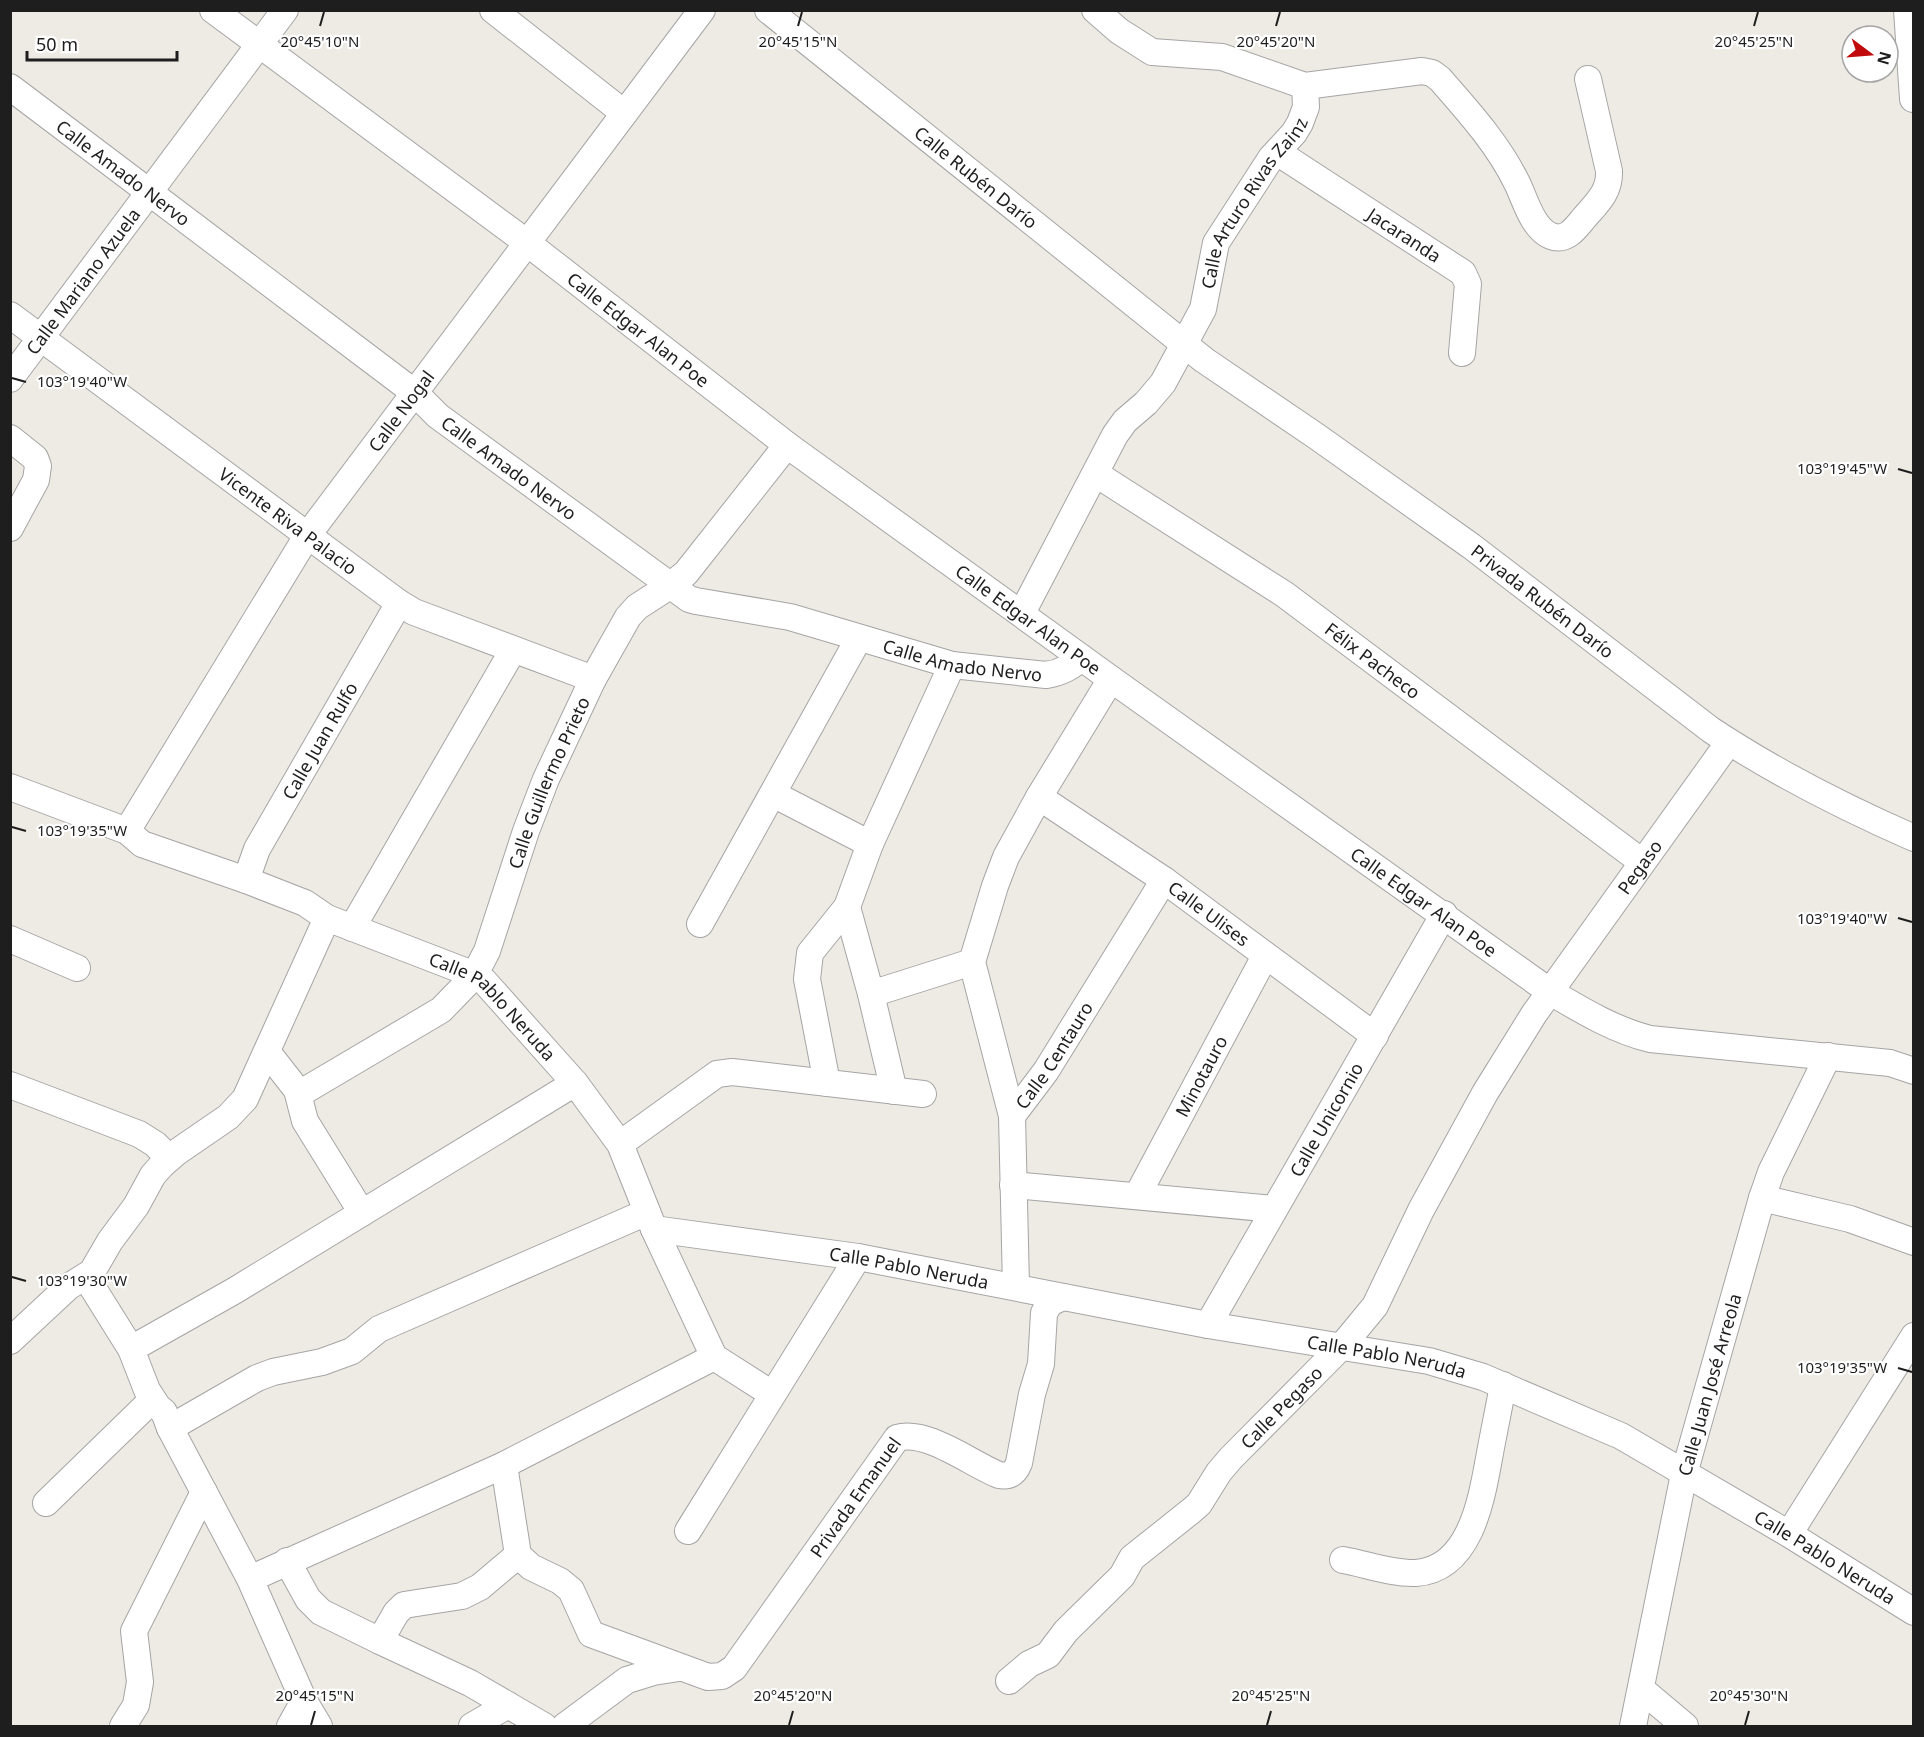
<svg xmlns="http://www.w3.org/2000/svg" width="1924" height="1737" font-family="'Noto Sans',sans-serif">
<rect width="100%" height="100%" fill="#eeebe4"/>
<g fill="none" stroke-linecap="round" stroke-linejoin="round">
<defs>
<g id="minor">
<path id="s1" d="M 213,10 L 526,242 L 787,445 L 1111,679 L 1549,991 C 1581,1010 1614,1030 1650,1039 L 1890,1063 L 1914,1071"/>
<path d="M 493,10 L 624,113"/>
<path id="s2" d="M 768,10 L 1204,360 L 1316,436 L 1471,546 L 1711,730 C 1776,773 1843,807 1914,838"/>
<path d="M 1095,10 L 1119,31 L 1152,52 L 1222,57 L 1305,86 L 1422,71 L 1432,73 L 1440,79 C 1468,111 1498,144 1517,183 C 1525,199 1532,228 1551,236 C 1566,242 1575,229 1584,218 C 1597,203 1610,192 1609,171 L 1588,79"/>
<path d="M 1907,10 L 1913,99"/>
<path id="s3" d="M 10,87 L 415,393 L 438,416 L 689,599 L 696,601 L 790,617 L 952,665 L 1046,675 C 1061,673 1070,667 1082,658"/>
<path id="s4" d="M 1277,152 L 1463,273 L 1468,284 L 1462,353"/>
<path id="s5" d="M 10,315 L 399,603 L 414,612 L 593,679"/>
<path id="s6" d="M 10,379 L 285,10"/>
<path d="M 10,438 L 35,458 L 38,466 L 36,480 L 10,528"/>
<path id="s7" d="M 1096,474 L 1284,594 L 1642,862"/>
<path id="s8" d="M 1022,613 L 1115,435 L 1125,421 L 1146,403 L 1163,383 L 1203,309 L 1216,243 L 1271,158 L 1294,133 L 1300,123 L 1306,107 L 1305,86"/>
<path d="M 952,665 L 870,844 L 847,907 L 871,994 L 972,962"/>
<path id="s9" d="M 10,787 L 127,831 L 142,844 L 246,880 L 305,903 L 327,918 L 467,972 L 484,981 L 575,1083 L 620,1144 L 654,1229 L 714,1357 L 772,1394"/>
<path d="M 773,794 L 870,844"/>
<path id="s10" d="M 1039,797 L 1164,880 L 1375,1036"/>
<path id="s11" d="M 127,831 L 307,536 L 702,10"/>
<path id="s12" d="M 246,880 L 257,849 L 399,603"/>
<path d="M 700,924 L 859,638"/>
<path d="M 352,928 L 513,650"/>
<path d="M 10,939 L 77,968"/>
<path d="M 871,994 L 894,1091"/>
<path d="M 268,1053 L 297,1090 L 305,1121 L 362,1213"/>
<path d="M 827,1083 L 807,979 L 810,953 L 847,907"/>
<path d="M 10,1085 L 139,1134 L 155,1144 L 169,1158"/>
<path id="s13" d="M 299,1094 L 441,1010 L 474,976 L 487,951 L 526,831 L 546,779 L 593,679 L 628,617 L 637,607 L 671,585 L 686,573 L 787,445"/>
<path id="s14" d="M 1012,1116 L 1046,1071 L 1164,880"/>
<path d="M 620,1144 L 717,1074 L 732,1072 L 923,1094"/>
<path d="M 1013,1185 L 1274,1209"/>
<path id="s15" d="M 1137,1196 L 1265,956"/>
<path d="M 1762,1198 L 1850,1219 L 1914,1242"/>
<path id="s16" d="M 654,1229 L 858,1257 L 1208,1325 L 1429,1361 L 1483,1377 L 1621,1436 L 1789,1534 L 1914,1612"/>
<path d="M 86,1277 L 131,1349 L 147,1390 L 158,1407 L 164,1412 L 170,1428 L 250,1579 L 304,1701 L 319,1726"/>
<path d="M 1016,1286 L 1012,1116 L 972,962 L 995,886 L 1006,857 L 1039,797 L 1111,679"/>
<path id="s17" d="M 1208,1325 L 1444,914"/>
<path d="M 10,1341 L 68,1287 L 92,1272 L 110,1241 L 136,1206 L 153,1175 L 162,1165 L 177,1152 L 228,1117 L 245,1099 L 327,918"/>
<path d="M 131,1349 L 234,1291 L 575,1083"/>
<path d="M 170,1428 L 257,1378 L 273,1372 L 322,1362 L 352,1351 L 379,1329 L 647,1212"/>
<path id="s18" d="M 504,1465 L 518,1555 L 531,1567 L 560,1581 L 571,1590 L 591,1634 L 708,1677 L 722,1676 L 734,1668 L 897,1438 C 927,1429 971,1464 999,1475 C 1010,1477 1015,1473 1019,1463 L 1032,1394 L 1041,1364 L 1044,1313 L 1050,1303 L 1063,1297"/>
<path d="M 46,1503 L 152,1400"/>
<path d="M 688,1531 L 858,1257"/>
<path d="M 1789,1534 L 1914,1336"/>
<path d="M 1343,1560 C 1366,1564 1392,1574 1416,1573 C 1472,1569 1482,1496 1490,1453 C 1494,1431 1499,1408 1503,1385"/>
<path d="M 287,1561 L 308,1599 L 321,1612 L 380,1641 L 396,1613 L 404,1605 L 462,1596 L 480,1587 L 518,1555"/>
<path d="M 250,1579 L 504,1465 L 714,1357"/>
<path d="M 380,1641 L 470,1683 L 544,1726"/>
<path id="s19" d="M 1009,1681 L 1029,1664 L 1048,1655 L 1066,1631 L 1122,1576 L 1132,1558 L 1191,1511 L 1199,1504 L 1219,1472 L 1231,1458 L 1342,1346 L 1375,1306 L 1421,1210 L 1485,1093 L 1534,1014 L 1729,742"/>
<path d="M 1641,1689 L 1685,1726"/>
<path d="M 123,1726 L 136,1705 L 140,1682 L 134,1631 L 204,1492"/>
<path d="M 290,1726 L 304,1701"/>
<path d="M 472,1726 L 508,1705"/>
<path d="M 565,1726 L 627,1680 L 653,1672 L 679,1668"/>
<path id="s20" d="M 1633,1726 L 1684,1474 L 1762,1198 L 1771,1172 L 1828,1056"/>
</g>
</defs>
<use href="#minor" stroke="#a5a5a5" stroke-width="28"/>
<use href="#minor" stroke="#fff" stroke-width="26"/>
</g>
<path fill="none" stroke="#1e1e1e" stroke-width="2" d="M 320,26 L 324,12M 798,26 L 802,12M 1276,26 L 1280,12M 1754,26 L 1758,12M 12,378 L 26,382M 1898,469 L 1912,473M 12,827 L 26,831M 1898,918 L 1912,922M 12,1277 L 26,1281M 1898,1368 L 1912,1372M 311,1725 L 315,1711M 789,1725 L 793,1711M 1267,1725 L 1271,1711M 1745,1725 L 1749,1711"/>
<g text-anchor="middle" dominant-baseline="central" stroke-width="4.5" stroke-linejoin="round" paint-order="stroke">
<g font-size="18" fill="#1e1e1e" stroke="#fff">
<text stroke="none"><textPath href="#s3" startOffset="142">Calle Amado Nervo</textPath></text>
<text stroke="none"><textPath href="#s2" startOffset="267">Calle Rubén Darío</textPath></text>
<text stroke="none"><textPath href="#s8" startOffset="476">Calle Arturo Rivas Zainz</textPath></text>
<text stroke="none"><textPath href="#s4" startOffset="152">Jacaranda</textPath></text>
<text stroke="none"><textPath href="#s6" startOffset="122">Calle Mariano Azuela</textPath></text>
<text stroke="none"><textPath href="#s1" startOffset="532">Calle Edgar Alan Poe</textPath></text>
<text stroke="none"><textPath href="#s11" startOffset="502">Calle Nogal</textPath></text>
<text stroke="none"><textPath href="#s3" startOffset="628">Calle Amado Nervo</textPath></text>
<text stroke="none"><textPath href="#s5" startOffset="346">Vicente Riva Palacio</textPath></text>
<text stroke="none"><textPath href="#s2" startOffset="975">Privada Rubén Darío</textPath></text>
<text stroke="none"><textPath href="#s1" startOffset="1018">Calle Edgar Alan Poe</textPath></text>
<text stroke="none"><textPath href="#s3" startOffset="1132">Calle Amado Nervo</textPath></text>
<text stroke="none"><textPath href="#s7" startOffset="334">Félix Pacheco</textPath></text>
<text stroke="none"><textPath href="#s12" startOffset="158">Calle Juan Rulfo</textPath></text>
<text stroke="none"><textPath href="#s13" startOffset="420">Calle Guillermo Prieto</textPath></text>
<text stroke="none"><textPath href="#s19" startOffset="1042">Pegaso</textPath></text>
<text stroke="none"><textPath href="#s1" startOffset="1504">Calle Edgar Alan Poe</textPath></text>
<text stroke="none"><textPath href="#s10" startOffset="206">Calle Ulises</textPath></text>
<text stroke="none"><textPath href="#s9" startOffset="536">Calle Pablo Neruda</textPath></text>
<text stroke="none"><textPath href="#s14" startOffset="74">Calle Centauro</textPath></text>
<text stroke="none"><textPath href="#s15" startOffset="136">Minotauro</textPath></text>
<text stroke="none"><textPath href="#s17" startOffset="237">Calle Unicornio</textPath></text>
<text stroke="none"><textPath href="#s16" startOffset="258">Calle Pablo Neruda</textPath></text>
<text stroke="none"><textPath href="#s16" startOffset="744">Calle Pablo Neruda</textPath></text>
<text stroke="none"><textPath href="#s20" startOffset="350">Calle Juan José Arreola</textPath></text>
<text stroke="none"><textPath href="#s19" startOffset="390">Calle Pegaso</textPath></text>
<text stroke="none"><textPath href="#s18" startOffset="566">Privada Emanuel</textPath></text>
<text stroke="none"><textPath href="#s16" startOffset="1230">Calle Pablo Neruda</textPath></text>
</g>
</g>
<g font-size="15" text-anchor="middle" fill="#1e1e1e" stroke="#fff" stroke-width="4.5" stroke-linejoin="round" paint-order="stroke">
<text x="320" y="47">20°45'10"N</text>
<text x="798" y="47">20°45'15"N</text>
<text x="1276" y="47">20°45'20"N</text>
<text x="1754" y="47">20°45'25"N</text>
<text x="82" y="387">103°19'40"W</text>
<text x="1842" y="474">103°19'45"W</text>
<text x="82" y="836">103°19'35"W</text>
<text x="1842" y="924">103°19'40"W</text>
<text x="82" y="1286">103°19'30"W</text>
<text x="1842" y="1373">103°19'35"W</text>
<text x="315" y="1701">20°45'15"N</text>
<text x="793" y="1701">20°45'20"N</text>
<text x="1271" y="1701">20°45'25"N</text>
<text x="1749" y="1701">20°45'30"N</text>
</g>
<rect width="1924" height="1737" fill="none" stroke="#1e1e1e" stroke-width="24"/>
<g transform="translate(1870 54) rotate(106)"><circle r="28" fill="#ffffff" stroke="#a5a5a5" stroke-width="1.5"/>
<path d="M0-4.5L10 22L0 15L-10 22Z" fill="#c10a0b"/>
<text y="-9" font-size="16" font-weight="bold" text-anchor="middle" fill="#1e1e1e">N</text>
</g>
<path d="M27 51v9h150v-9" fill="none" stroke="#1e1e1e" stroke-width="3"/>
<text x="36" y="51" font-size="18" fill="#1e1e1e" stroke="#ffffff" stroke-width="4.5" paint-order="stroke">50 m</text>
</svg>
